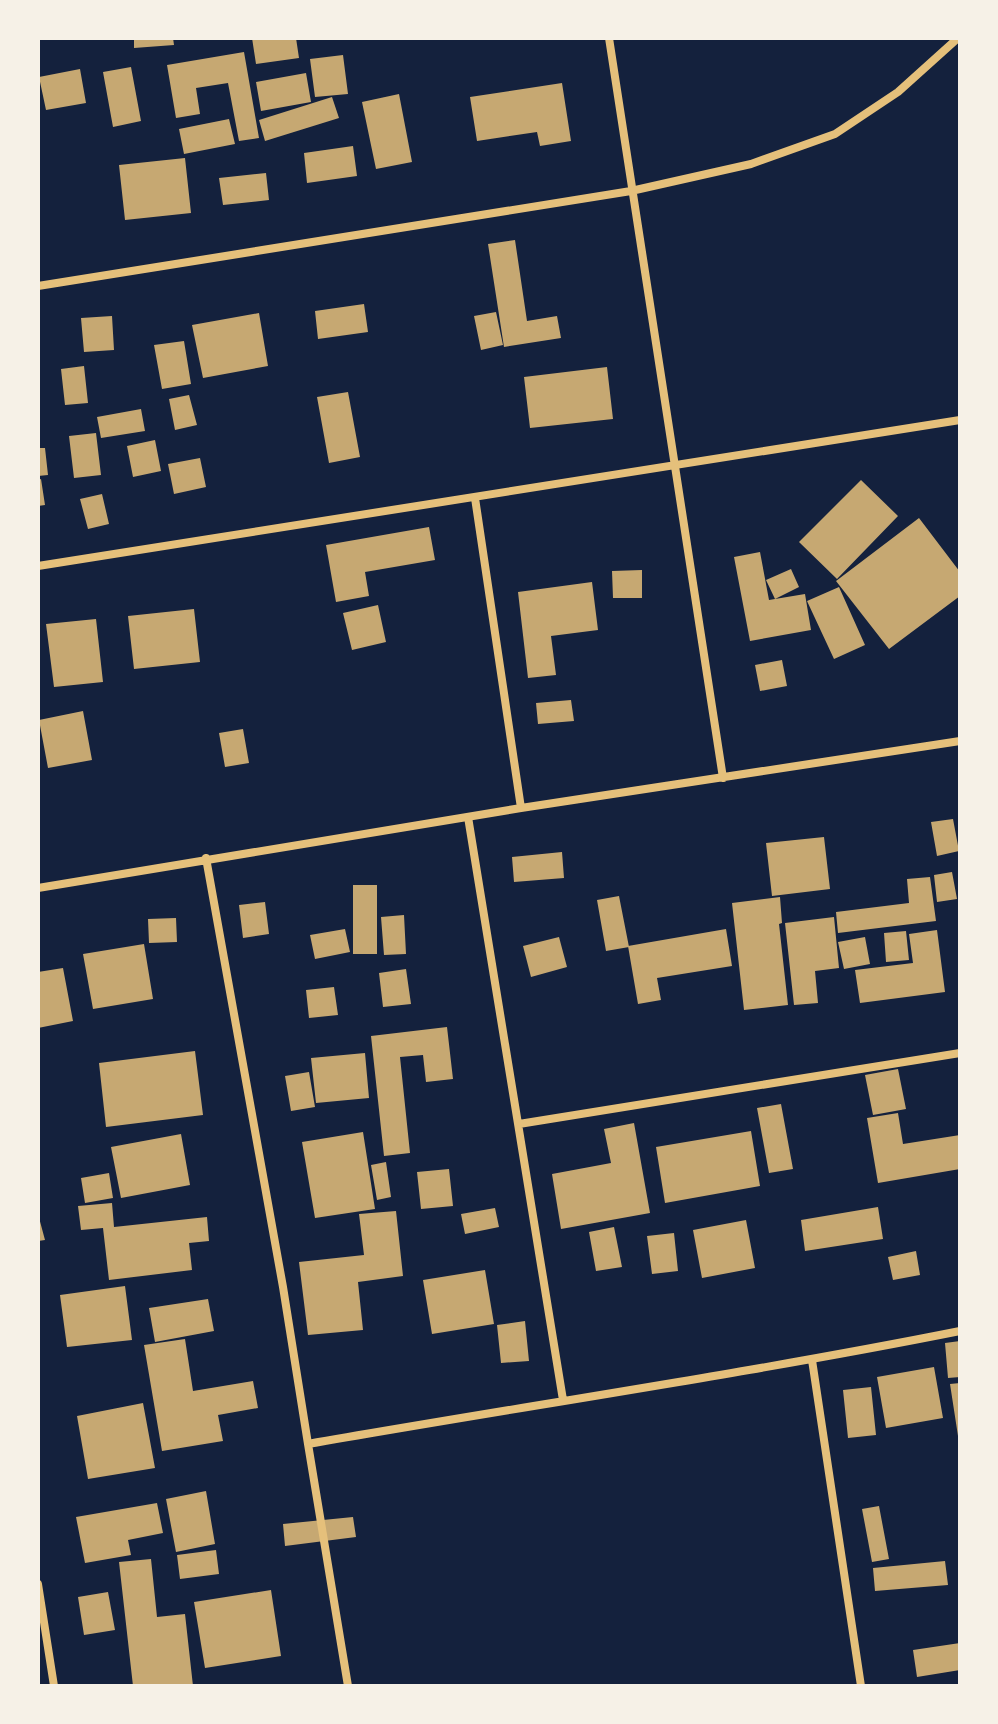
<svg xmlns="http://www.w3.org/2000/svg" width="998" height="1724" font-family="'Exo 2',sans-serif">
<rect width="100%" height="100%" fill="#14213d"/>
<path fill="#c6a872" d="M 134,38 L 173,38 L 174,45 L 134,48 Z
M 252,38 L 296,38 L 299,58 L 256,64 Z
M 244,52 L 259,138 L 239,141 L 228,83 L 196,88 L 200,114 L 176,118 L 167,65 Z
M 343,55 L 348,94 L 315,97 L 310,59 Z
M 131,67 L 141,121 L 113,127 L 103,72 Z
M 80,69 L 86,103 L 46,110 L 39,77 Z
M 306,73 L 311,102 L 261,111 L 256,82 Z
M 562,83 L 571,141 L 540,146 L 537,132 L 477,141 L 470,97 Z
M 399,94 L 412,162 L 376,169 L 362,102 Z
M 332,97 L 339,118 L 265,141 L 259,120 Z
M 229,119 L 235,144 L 184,154 L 179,129 Z
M 353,146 L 357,176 L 307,183 L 304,153 Z
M 185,158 L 191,213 L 125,220 L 119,165 Z
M 266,173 L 269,200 L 223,205 L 219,178 Z
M 515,240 L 527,321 L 557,316 L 561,338 L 504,347 L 488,244 Z
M 364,304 L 368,332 L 318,339 L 315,311 Z
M 496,312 L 503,345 L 481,350 L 474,316 Z
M 259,313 L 268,366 L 203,378 L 192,325 Z
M 112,316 L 114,350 L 84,352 L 81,318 Z
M 184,341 L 191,384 L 162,389 L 154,345 Z
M 84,366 L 88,403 L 65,405 L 61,369 Z
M 607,367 L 613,419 L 530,428 L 524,377 Z
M 348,392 L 360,457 L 329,463 L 317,397 Z
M 189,395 L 197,425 L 175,430 L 169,399 Z
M 141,409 L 145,431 L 101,438 L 97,417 Z
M 96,433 L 101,475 L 74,478 L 69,436 Z
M 155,440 L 161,471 L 133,477 L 127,446 Z
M 38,448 L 45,448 L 48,475 L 38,476 Z
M 200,458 L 206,487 L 174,494 L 168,464 Z
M 41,479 L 45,505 L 38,506 L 38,480 Z
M 861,480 L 898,516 L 837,579 L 799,542 Z
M 102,494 L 109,524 L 88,529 L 80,499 Z
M 919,518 L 960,572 L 960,596 L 889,649 L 836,581 Z
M 429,527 L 435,560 L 365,572 L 369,596 L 336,602 L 326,545 Z
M 760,552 L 769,600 L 805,594 L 811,630 L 750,641 L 734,557 Z
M 791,569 L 799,587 L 775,599 L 766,580 Z
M 642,570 L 642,598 L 613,598 L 612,571 Z
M 592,582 L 598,630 L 551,636 L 556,675 L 528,678 L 518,592 Z
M 839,587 L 865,645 L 834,659 L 807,601 Z
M 378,605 L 386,642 L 352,650 L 343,613 Z
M 194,609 L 200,662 L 134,669 L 128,616 Z
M 96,619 L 103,682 L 54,687 L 46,624 Z
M 782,660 L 787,686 L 760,691 L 755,665 Z
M 571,700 L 574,721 L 538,724 L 536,703 Z
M 83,711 L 92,760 L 48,768 L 39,720 Z
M 243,729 L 249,763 L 225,767 L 219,733 Z
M 953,819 L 959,851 L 937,856 L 931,822 Z
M 824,837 L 830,889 L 772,896 L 766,843 Z
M 562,852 L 564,878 L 514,882 L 512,857 Z
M 952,872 L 957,899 L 937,902 L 934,875 Z
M 930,877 L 936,921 L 838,933 L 836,912 L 909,903 L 907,879 Z
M 353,885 L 377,885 L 377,954 L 353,954 Z
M 619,896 L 629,947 L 606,951 L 597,900 Z
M 780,897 L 782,923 L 779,924 L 788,1005 L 744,1010 L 732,903 Z
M 265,902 L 269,934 L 243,938 L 239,905 Z
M 404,915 L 406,954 L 384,955 L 381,917 Z
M 834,917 L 839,968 L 815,971 L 818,1003 L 794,1005 L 785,923 Z
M 176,918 L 177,942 L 149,943 L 148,919 Z
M 345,929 L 350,952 L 315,959 L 310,935 Z
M 726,929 L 732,966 L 657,978 L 661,1000 L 638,1004 L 628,946 Z
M 937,930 L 945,992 L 860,1003 L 855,970 L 913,963 L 909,934 Z
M 906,931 L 909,960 L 886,962 L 884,933 Z
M 559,937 L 567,967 L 531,977 L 523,946 Z
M 865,937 L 870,964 L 844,969 L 838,942 Z
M 144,944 L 153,999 L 93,1009 L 83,954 Z
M 63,968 L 73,1021 L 38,1028 L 38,972 Z
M 406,969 L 411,1004 L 383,1007 L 379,973 Z
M 334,987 L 338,1015 L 309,1018 L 306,990 Z
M 447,1027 L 453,1079 L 426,1082 L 423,1055 L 400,1057 L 410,1153 L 384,1156 L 371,1036 Z
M 195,1051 L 203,1115 L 106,1127 L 99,1063 Z
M 365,1053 L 369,1098 L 316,1103 L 311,1058 Z
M 898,1069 L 906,1109 L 873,1115 L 865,1075 Z
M 309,1072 L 315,1107 L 291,1111 L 285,1076 Z
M 781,1104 L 793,1169 L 769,1173 L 757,1108 Z
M 898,1113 L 903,1144 L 960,1135 L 960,1169 L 878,1183 L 867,1118 Z
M 634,1123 L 650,1213 L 561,1229 L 552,1174 L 611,1163 L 604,1129 Z
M 751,1131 L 760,1186 L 665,1203 L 656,1147 Z
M 363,1132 L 375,1209 L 315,1218 L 302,1142 Z
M 181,1134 L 190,1185 L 121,1198 L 111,1147 Z
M 386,1162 L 391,1197 L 377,1200 L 371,1165 Z
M 449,1169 L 453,1206 L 421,1209 L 417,1172 Z
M 109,1173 L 113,1198 L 85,1203 L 81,1178 Z
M 112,1203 L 114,1227 L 207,1217 L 209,1241 L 189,1243 L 192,1270 L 109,1280 L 103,1228 L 81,1230 L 78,1206 Z
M 878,1207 L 883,1239 L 805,1251 L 801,1220 Z
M 495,1208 L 499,1227 L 465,1234 L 461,1214 Z
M 396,1211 L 403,1276 L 358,1282 L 363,1330 L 308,1335 L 299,1262 L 364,1255 L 359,1214 Z
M 38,1214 L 45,1240 L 38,1241 Z
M 746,1220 L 755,1268 L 702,1278 L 693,1230 Z
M 614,1227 L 622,1267 L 596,1271 L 589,1232 Z
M 674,1233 L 678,1271 L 652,1274 L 647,1236 Z
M 916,1251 L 920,1275 L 893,1280 L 888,1257 Z
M 485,1270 L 494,1324 L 432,1334 L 423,1280 Z
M 125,1286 L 132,1340 L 67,1347 L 60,1295 Z
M 208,1299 L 214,1331 L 155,1342 L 149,1308 Z
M 525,1321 L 529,1361 L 501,1363 L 497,1325 Z
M 185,1339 L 193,1391 L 253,1381 L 258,1408 L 218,1415 L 223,1441 L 162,1451 L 144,1345 Z
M 960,1341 L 960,1377 L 948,1378 L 945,1343 Z
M 934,1367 L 943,1418 L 886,1428 L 877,1377 Z
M 960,1383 L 960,1436 L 958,1436 L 950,1384 Z
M 871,1387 L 876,1435 L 848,1438 L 843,1390 Z
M 143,1403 L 155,1468 L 88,1479 L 77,1416 Z
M 206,1491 L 215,1544 L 176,1552 L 166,1499 Z
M 157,1503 L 163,1533 L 128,1540 L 131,1555 L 85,1563 L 76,1517 Z
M 879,1506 L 889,1559 L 872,1562 L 862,1509 Z
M 353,1517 L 356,1537 L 285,1546 L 283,1524 Z
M 216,1550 L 219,1574 L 180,1579 L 177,1555 Z
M 151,1559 L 157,1617 L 185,1614 L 193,1686 L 133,1686 L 119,1562 Z
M 945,1561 L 948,1585 L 875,1591 L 873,1568 Z
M 271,1590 L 281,1656 L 205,1668 L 194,1602 Z
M 108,1592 L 115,1630 L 84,1635 L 78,1597 Z
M 960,1643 L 960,1670 L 917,1677 L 913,1650 Z"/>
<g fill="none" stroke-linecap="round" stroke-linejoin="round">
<path stroke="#e5c07b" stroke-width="8" d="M 609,38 L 723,778
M 38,286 L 631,191 L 751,164 L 835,134 L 898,92 L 958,38
M 475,498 L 521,808
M 38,566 L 960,420
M 468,817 L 563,1400
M 206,858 L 283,1287 L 308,1444 C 525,1406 744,1374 960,1331
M 38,888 L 521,808 L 960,741
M 519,1124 L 960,1053
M 812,1360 L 861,1686
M 308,1444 L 348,1686
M 38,1584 L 54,1686"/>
</g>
<rect width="998" height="1724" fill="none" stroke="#f6f1e7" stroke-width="80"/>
</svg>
